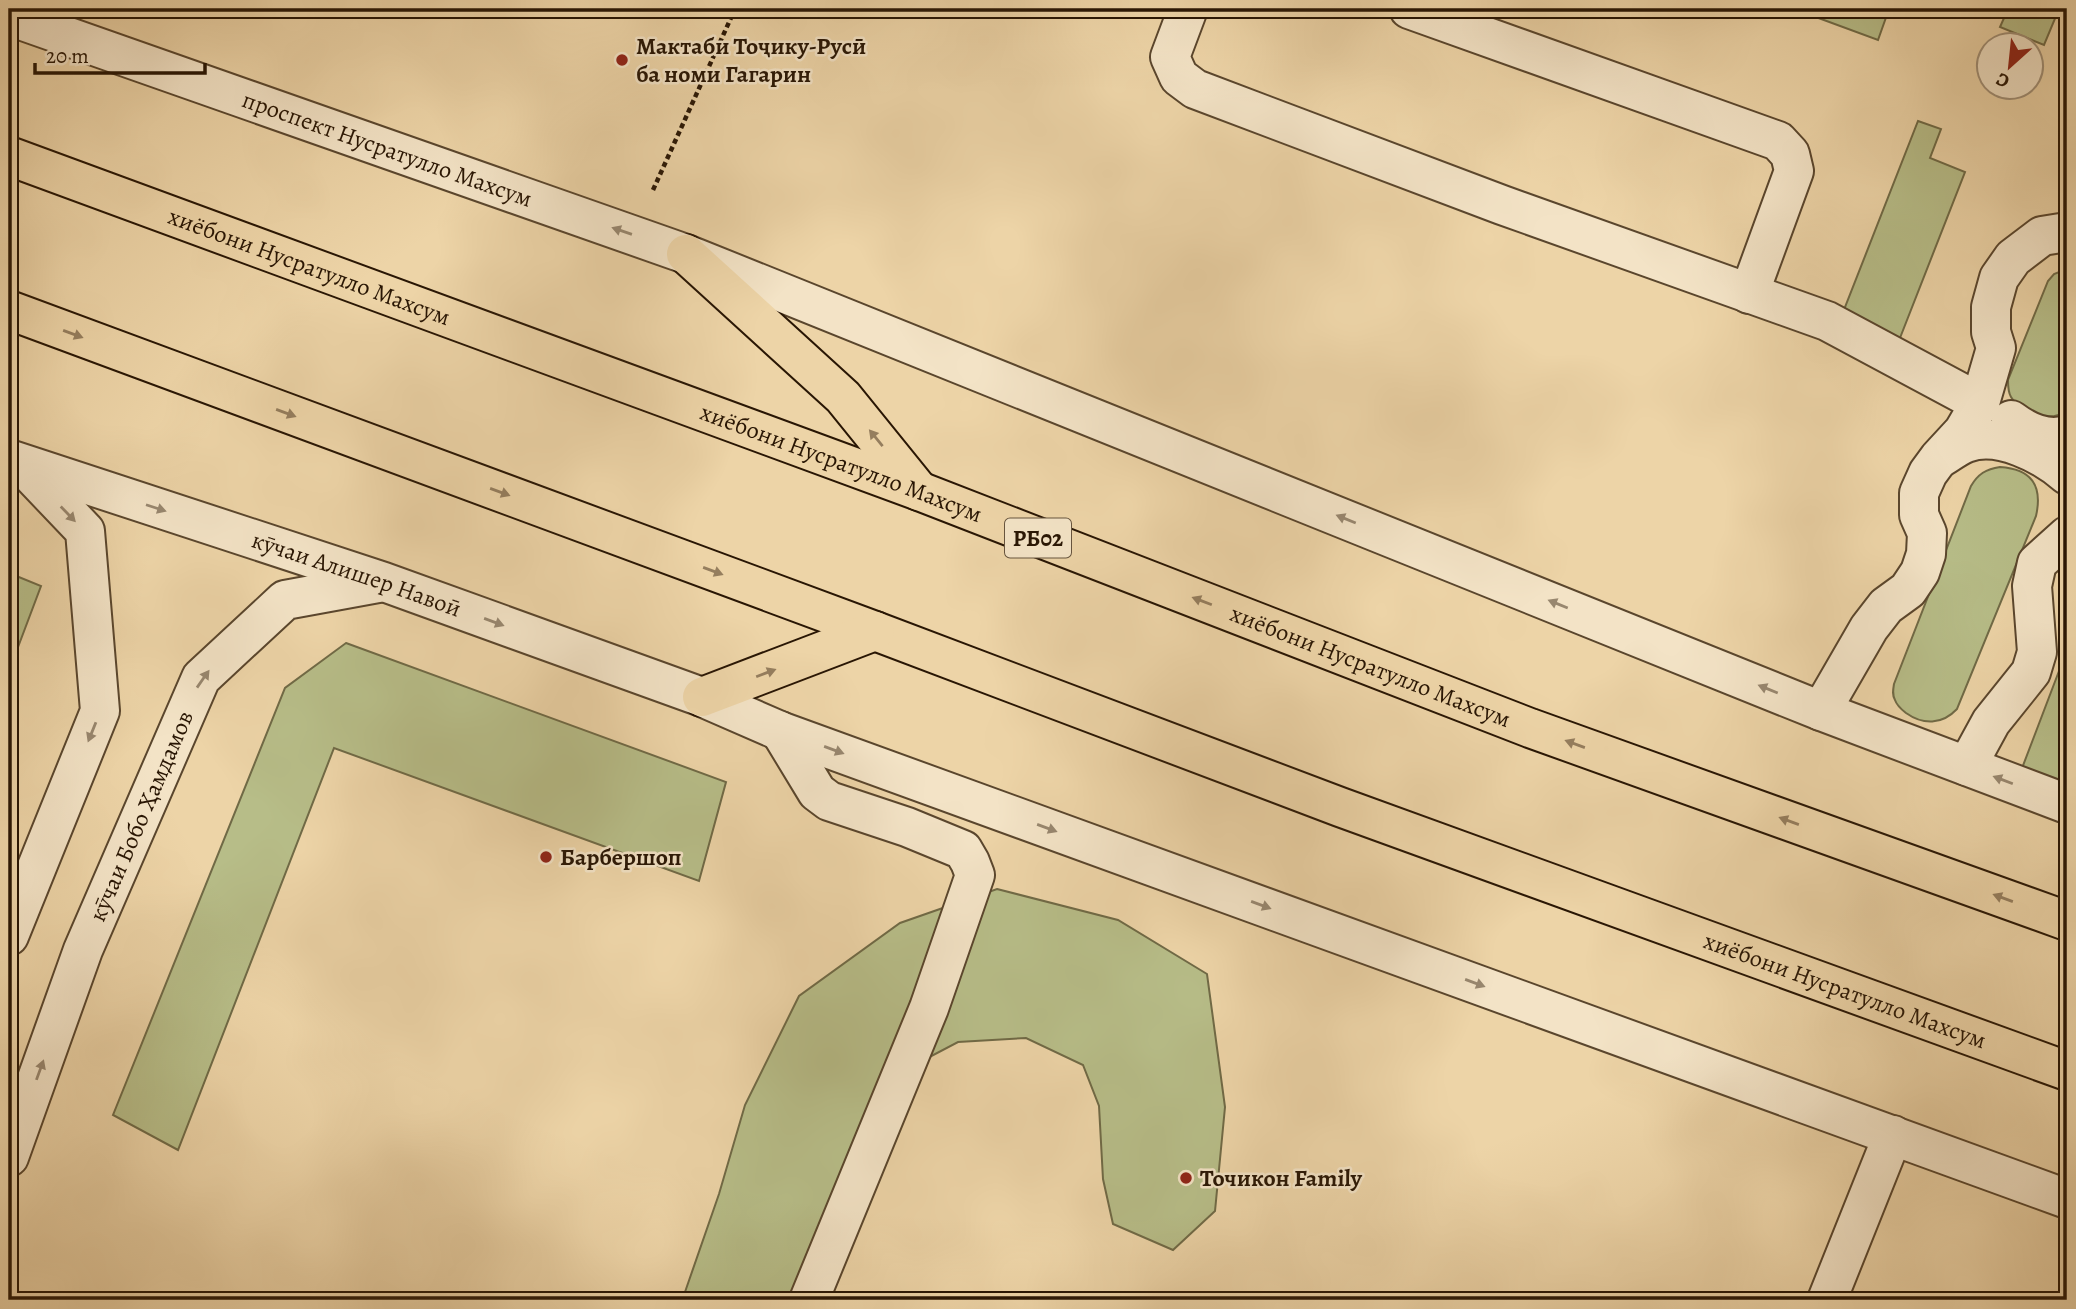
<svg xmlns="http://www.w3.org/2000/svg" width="2076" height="1309" font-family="Alegreya,serif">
<rect width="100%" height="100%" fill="#edd4a7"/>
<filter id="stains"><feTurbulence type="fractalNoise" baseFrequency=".00286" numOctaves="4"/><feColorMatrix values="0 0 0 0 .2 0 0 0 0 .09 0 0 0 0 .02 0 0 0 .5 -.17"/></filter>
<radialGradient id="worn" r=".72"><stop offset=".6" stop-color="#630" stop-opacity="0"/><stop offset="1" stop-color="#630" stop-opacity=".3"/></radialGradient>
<path fill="#b7bd88" stroke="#706a46" stroke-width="2" d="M 1794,9 L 1889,9 L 1878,40 Z
M 2008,9 L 2059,9 L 2044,45 L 2000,27 Z
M 1918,121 L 1941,129 L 1930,158 L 1965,172 L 1898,343 L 1840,320 Z
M 2067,269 L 2067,410 C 2052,423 2021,415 2011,397 C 2008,392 2008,387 2008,380 L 2048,281 L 2054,274 Z
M 2000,467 C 2031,469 2043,485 2036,516 L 1957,709 C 1942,725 1923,725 1906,713 C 1901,709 1897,706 1895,700 C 1892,695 1893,690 1894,684 L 1971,486 C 1978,474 1986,469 2000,467 Z
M 9,573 L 41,586 L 9,671 Z
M 346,643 L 726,782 L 699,881 L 334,748 L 178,1150 L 113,1115 L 285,688 Z
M 2067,650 L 2067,803 L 2016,784 Z
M 997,889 L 1118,920 L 1207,974 L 1225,1107 L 1215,1211 L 1173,1250 L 1113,1224 L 1103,1179 L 1099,1106 L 1083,1065 L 1026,1038 L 958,1042 L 918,1063 L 799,1300 L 709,1300 L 685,1292 L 719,1194 L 745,1105 L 799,996 L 900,923 Z"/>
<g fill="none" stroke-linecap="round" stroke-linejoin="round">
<defs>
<g id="minor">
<path d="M 1188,9 L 1170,57 L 1179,77 L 1195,89 L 1502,205 L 1827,321 L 1980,403"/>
<path d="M 1409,9 L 1778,141 L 1790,154 L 1794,171 L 1749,294"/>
<path id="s1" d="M 9,16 L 686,254 L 1821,711 L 2067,804"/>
<path d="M 2011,420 C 2027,432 2047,441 2067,435"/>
<path d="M 1942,457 C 1950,452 1958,446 1966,443 C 1999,431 2043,454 2067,475"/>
<path id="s2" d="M 9,459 L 384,582 L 702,697 L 780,731 L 2067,1199"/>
<path d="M 1821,711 L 1869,628 L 1886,606 L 1908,590 L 1920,572 L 1926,554 L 1927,533 L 1919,515 L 1919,493 L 1928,473 L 1939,458 L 1963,432 L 1980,403 L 1996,348 L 1991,332 L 1991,307 L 1999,278 L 2013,258 L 2042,236 L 2067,232"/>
<path d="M 780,731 L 817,792 L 829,801 L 907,827 L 963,850 L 970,862 L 975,875 L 929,1008 L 809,1300"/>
<path d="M 1967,766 L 1991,722 L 2031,672 L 2037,652 L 2032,586 L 2037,563 L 2067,536"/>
<path d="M 9,936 L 100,711 L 85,531 L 25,468"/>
<path id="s3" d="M 9,1157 L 83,950 L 201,678 L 285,600 L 378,583"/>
<path d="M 1827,1300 L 1893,1135"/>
</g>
<g id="highway">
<path id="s4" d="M 9,156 L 919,491 L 1530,728 L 2067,921"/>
<path d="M 686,254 L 843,397 L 919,491"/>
<path id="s5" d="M 9,310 L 875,631 L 1340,807 L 2067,1071"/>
<path d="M 702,697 L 875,631"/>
</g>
</defs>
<use href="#minor" stroke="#5a462d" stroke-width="42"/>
<use href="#highway" stroke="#291604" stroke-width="42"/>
<path stroke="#291604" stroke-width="4.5" stroke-dasharray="5 3.5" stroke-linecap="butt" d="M 653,190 L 735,9"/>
<use href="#minor" stroke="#f3e3c6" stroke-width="38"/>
<use href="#highway" stroke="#edd4a7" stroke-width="38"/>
</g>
<defs><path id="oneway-solid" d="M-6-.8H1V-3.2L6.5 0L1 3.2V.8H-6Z" transform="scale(1.75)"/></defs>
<g fill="#98876f">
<use href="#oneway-solid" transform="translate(622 231) rotate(-161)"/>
<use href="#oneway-solid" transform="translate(156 508) rotate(18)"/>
<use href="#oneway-solid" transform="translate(68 514) rotate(46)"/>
<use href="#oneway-solid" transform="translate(1346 519) rotate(-158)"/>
<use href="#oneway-solid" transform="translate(1558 604) rotate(-158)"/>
<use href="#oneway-solid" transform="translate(494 622) rotate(20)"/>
<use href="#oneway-solid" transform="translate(203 679) rotate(-55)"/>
<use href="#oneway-solid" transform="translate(1768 689) rotate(-158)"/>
<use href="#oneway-solid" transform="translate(92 732) rotate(112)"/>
<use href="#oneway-solid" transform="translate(834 750) rotate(20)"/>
<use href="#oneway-solid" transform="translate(2003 780) rotate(-159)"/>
<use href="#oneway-solid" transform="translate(1047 828) rotate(20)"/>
<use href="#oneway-solid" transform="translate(1261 905) rotate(20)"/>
<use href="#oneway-solid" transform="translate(1475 983) rotate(20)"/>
<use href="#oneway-solid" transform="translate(40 1070) rotate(-70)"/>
</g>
<g fill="#957e5e">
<use href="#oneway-solid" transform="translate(73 334) rotate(20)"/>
<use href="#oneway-solid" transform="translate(286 413) rotate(20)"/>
<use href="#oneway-solid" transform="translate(876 438) rotate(-129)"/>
<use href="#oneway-solid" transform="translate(500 492) rotate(20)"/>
<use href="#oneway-solid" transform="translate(713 571) rotate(20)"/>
<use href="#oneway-solid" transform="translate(1202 601) rotate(-159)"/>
<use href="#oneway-solid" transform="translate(766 673) rotate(-21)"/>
<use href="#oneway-solid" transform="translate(1575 744) rotate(-160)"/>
<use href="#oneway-solid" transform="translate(1789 821) rotate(-160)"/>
<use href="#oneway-solid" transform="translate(2003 898) rotate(-160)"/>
</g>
<g fill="#8f2418" stroke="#f3e3c6" stroke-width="2.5">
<circle cx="622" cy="60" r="7"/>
<circle cx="546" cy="857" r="7"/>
<circle cx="1186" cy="1178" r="7"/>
</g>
<g text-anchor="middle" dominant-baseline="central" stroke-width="5" stroke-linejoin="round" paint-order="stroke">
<rect fill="#f3e3c6" stroke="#66543e" stroke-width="2" x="1005" y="518.5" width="66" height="39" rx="5"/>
<g font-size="23" font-weight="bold" fill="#291604">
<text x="1038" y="538">РБ02</text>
</g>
<g font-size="24" font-weight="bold" fill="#291604" stroke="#f3e3c6" text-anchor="start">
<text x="636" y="46">Мактаби Тоҷику-Русӣ<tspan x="636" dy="28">ба номи Гагарин</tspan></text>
<text x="560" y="857">Барбершоп</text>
<text x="1200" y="1178">Точикон Family</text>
</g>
<g font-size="24" fill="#291604" stroke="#f3e3c6">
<text stroke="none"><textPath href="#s1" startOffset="401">проспект Нусратулло Махсум</textPath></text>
<text stroke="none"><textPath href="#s4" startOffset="320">хиёбони Нусратулло Махсум</textPath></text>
<text stroke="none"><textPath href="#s4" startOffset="887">хиёбони Нусратулло Махсум</textPath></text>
<text stroke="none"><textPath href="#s2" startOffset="366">кӯчаи Алишер Навоӣ</textPath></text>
<text stroke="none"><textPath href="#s4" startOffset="1454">хиёбони Нусратулло Махсум</textPath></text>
<text stroke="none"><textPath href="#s3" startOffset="366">кӯчаи Бобо Ҳамдамов</textPath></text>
<text stroke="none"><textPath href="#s5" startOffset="1958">хиёбони Нусратулло Махсум</textPath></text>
</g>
</g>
<rect width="2076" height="1309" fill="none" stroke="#edd4a7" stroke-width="35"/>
<rect x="10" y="10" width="2055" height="1288" fill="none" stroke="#291604" stroke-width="3.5"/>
<rect x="18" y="18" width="2041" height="1274" fill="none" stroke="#291604" stroke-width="2"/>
<g transform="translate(2010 66) rotate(207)"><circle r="33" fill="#f3e3c6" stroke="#a29178" stroke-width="2"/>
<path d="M0-5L12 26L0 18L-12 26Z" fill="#8f2418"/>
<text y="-10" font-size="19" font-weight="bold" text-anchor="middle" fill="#291604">С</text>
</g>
<path d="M35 63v10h170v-10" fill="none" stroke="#291604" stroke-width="3.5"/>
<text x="46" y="63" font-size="21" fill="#291604" stroke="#f3e3c6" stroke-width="5" paint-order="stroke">20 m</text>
<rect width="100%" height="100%" filter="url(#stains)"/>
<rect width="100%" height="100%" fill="url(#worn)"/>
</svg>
